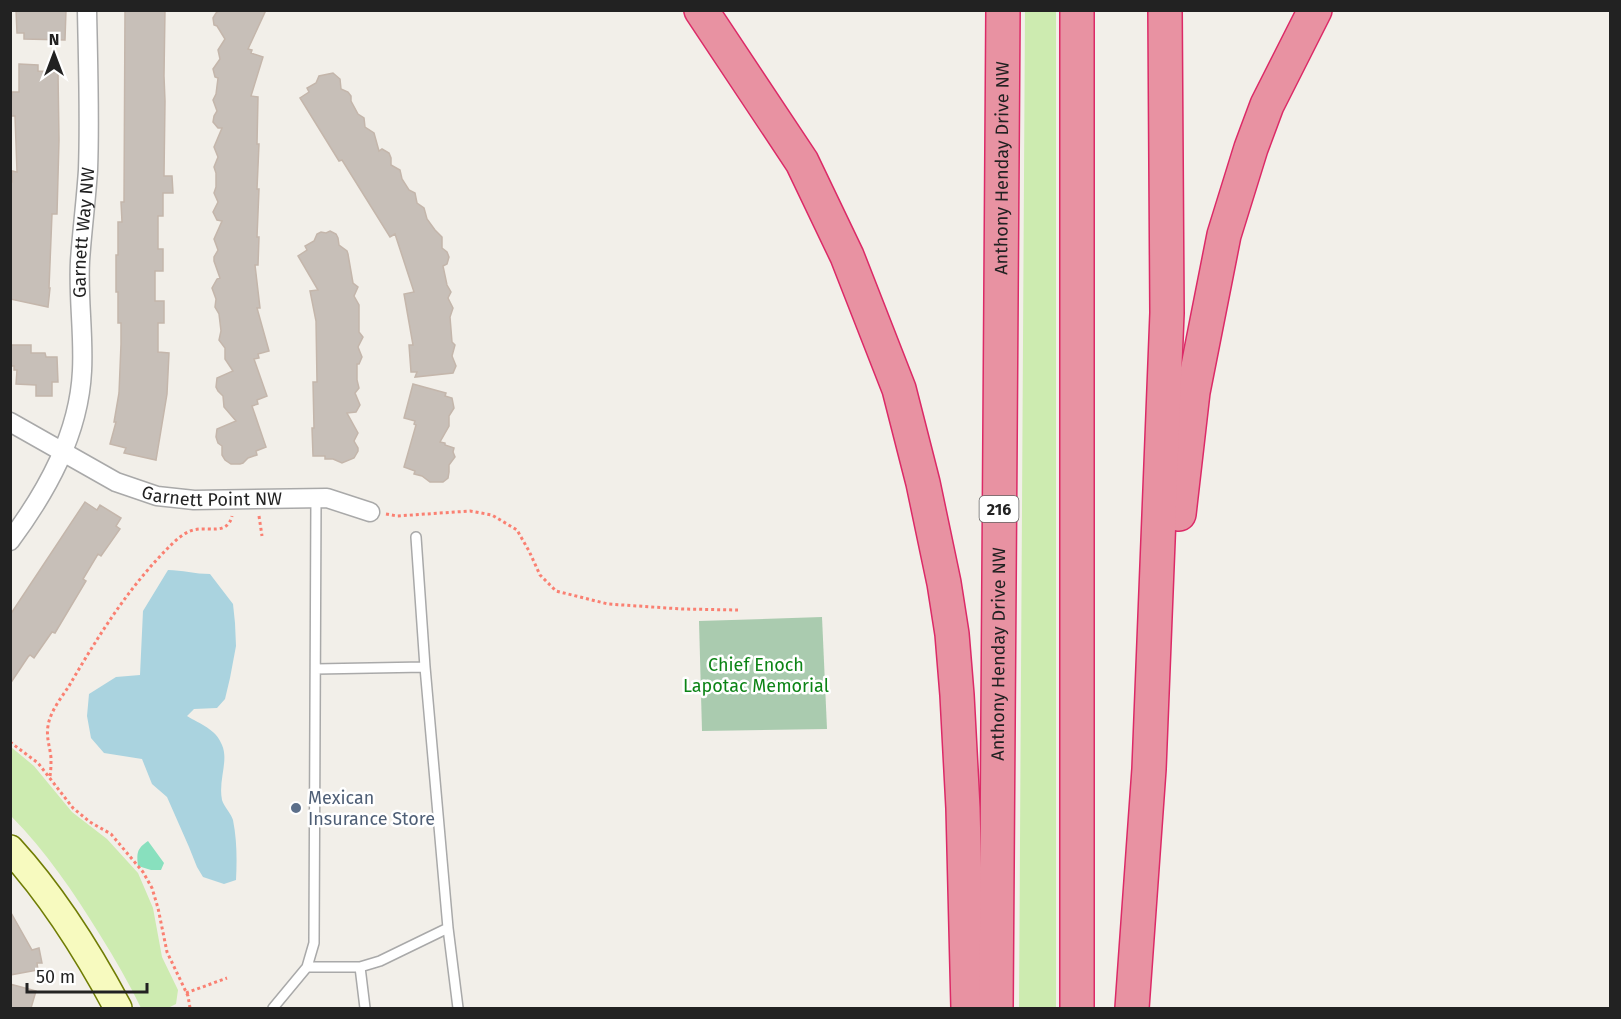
<svg xmlns="http://www.w3.org/2000/svg" width="1621" height="1019" font-family="'Fira Sans',sans-serif">
<rect width="100%" height="100%" fill="#f2efe9"/>
<path fill="#cdebb0" d="M 1056,11 L 1056,1008 L 1019,1008 L 1025,11 Z
M 11,747 L 34,766 L 72,812 L 107,839 L 138,873 L 153,908 L 162,957 L 178,990 L 176,1004 L 168,1008 L 141,1008 C 129,983 115,959 100,935 C 74,893 46,851 11,816 Z"/>
<path fill="#aacbaf" d="M 822,617 L 827,729 L 702,731 L 699,621 Z"/>
<path fill="#88e0be" d="M 148,841 L 164,863 L 161,870 L 151,870 L 138,866 C 137,854 136,849 148,841 Z"/>
<path fill="#aad3df" d="M 168,570 C 182,570 195,574 210,574 L 233,604 L 235,623 L 236,646 L 230,678 L 225,699 L 217,708 L 194,709 L 187,716 C 200,724 216,729 222,745 C 229,761 218,780 222,800 C 224,807 231,813 233,820 C 237,840 237,860 236,880 L 224,884 L 203,877 L 197,867 L 189,847 L 167,797 L 152,784 L 142,759 L 104,753 L 91,738 L 87,716 L 89,694 L 116,677 L 140,675 L 143,611 Z"/>
<path fill="#c7bfb8" stroke="#c4b6ab" stroke-width="1.5" d="M 16,10 L 66,10 L 65,40 L 24,39 L 24,33 L 17,33 Z
M 125,10 L 165,10 L 164,76 L 165,101 L 164,176 L 172,176 L 173,193 L 163,193 L 163,216 L 158,216 L 158,249 L 163,249 L 163,271 L 155,271 L 155,301 L 164,301 L 164,323 L 158,323 L 158,352 L 169,353 L 167,394 L 156,460 L 124,453 L 126,448 L 110,444 L 116,422 L 114,422 L 119,393 L 121,344 L 121,323 L 118,323 L 118,292 L 116,292 L 116,255 L 118,255 L 118,222 L 122,222 L 121,202 L 124,202 Z
M 220,10 L 266,10 L 248,49 L 252,50 L 251,53 L 263,57 L 251,96 L 258,97 L 257,144 L 259,144 L 257,189 L 259,189 L 257,237 L 259,237 L 258,265 L 255,265 L 260,308 L 257,308 L 269,351 L 258,354 L 259,358 L 254,359 L 267,396 L 257,400 L 258,404 L 252,406 L 266,447 L 256,451 L 257,455 L 248,458 L 243,463 L 240,464 L 231,464 L 225,460 L 222,455 L 222,446 L 218,443 L 216,437 L 217,429 L 236,421 L 224,407 L 223,396 L 218,391 L 216,387 L 217,378 L 233,371 L 225,359 L 225,348 L 219,340 L 221,331 L 219,314 L 215,307 L 216,299 L 212,288 L 217,279 L 220,278 L 214,261 L 214,257 L 218,250 L 214,239 L 222,221 L 217,220 L 213,212 L 218,202 L 214,193 L 216,187 L 216,173 L 214,167 L 218,157 L 214,147 L 222,128 L 218,128 L 213,122 L 214,116 L 217,111 L 213,100 L 216,94 L 218,78 L 215,77 L 213,69 L 220,59 L 218,50 L 225,39 L 217,26 L 214,25 L 213,18 L 216,13 Z
M 19,64 L 38,65 L 38,71 L 58,72 L 59,140 L 57,214 L 52,214 L 49,288 L 50,288 L 48,307 L 10,299 L 10,182 L 12,182 L 12,171 L 17,172 L 15,116 L 11,116 L 11,104 L 12,92 L 19,92 Z
M 333,73 L 340,79 L 341,89 L 348,92 L 351,96 L 351,101 L 358,114 L 364,118 L 365,127 L 374,133 L 379,151 L 382,149 L 389,153 L 391,158 L 391,165 L 400,170 L 402,179 L 409,190 L 415,193 L 417,203 L 424,208 L 427,219 L 435,230 L 442,237 L 442,248 L 447,252 L 449,257 L 447,264 L 443,266 L 447,285 L 451,292 L 448,298 L 453,308 L 450,317 L 452,342 L 455,345 L 452,356 L 456,366 L 453,373 L 415,377 L 417,372 L 411,372 L 409,345 L 413,345 L 404,294 L 414,292 L 395,234 L 390,237 L 342,160 L 339,161 L 300,98 L 309,92 L 307,88 L 316,83 L 319,76 Z
M 330,231 L 336,234 L 338,238 L 339,245 L 347,251 L 348,254 L 353,283 L 358,287 L 354,296 L 359,305 L 359,332 L 363,337 L 358,347 L 362,357 L 359,364 L 357,364 L 357,380 L 359,388 L 355,393 L 360,405 L 356,412 L 347,413 L 358,433 L 354,441 L 358,448 L 358,451 L 354,458 L 342,463 L 333,459 L 325,459 L 325,456 L 313,456 L 312,428 L 314,428 L 313,382 L 317,382 L 316,321 L 310,291 L 318,290 L 298,256 L 307,250 L 305,246 L 314,241 L 317,234 L 321,232 L 326,233 Z
M 10,345 L 31,345 L 31,353 L 45,353 L 46,357 L 57,357 L 58,382 L 52,382 L 52,396 L 36,396 L 36,385 L 16,384 L 17,370 L 14,370 L 14,366 L 10,366 Z
M 413,384 L 446,393 L 445,396 L 452,398 L 454,408 L 449,416 L 449,426 L 440,442 L 445,443 L 445,445 L 454,448 L 453,452 L 455,457 L 449,465 L 449,472 L 448,478 L 443,482 L 430,482 L 422,476 L 414,474 L 415,471 L 404,467 L 416,425 L 414,424 L 415,421 L 404,418 Z
M 85,502 L 97,510 L 100,505 L 121,518 L 116,526 L 120,529 L 101,556 L 98,554 L 83,579 L 86,581 L 55,633 L 52,632 L 34,658 L 30,655 L 28,657 L 10,684 L 10,615 Z
M 10,911 L 32,950 L 39,948 L 42,963 L 37,963 L 38,970 L 10,975 Z
M 10,984 L 36,991 L 31,1008 L 10,1008 Z"/>
<g fill="none" stroke-linecap="round" stroke-linejoin="round">
<defs>
<path id="lane" d="M 316,669 L 425,667
M 448,928 L 458,1008
M 307,967 L 360,967 L 380,961 L 448,928 L 425,667 L 416,537
M 360,967 L 365,1008
M 273,1008 L 307,967 L 314,943 L 316,497"/>
<g id="street">
<path id="s1" d="M 10,422 L 116,482 L 157,496 L 194,500 L 327,498 L 370,512"/>
<path id="s2" d="M 10,541 C 47,491 79,434 82,371 C 84,334 78,298 80,261 C 82,231 86,201 88,170 C 90,117 88,64 87,10"/>
</g>
<path id="secondary" d="M 10,849 C 54,897 88,952 118,1008"/>
<g id="highway">
<path d="M 701,10 L 802,162 L 847,256 L 899,389 L 923,483 L 944,583 L 952,634 L 957,695 L 963,808 L 968,1008"/>
<path d="M 1077,10 L 1077,1008"/>
<path d="M 1179,514 L 1193,392 L 1224,235 L 1251,148 L 1267,105 L 1315,10"/>
<path id="s3" d="M 996,1008 L 1003,10"/>
<path d="M 1132,1008 L 1149,769 L 1167,313 L 1165,10"/>
</g>
</defs>
<use href="#lane" stroke="#a9a9a9" stroke-width="12"/>
<use href="#street" stroke="#a9a9a9" stroke-width="21"/>
<use href="#secondary" stroke="#707d05" stroke-width="30"/>
<use href="#highway" stroke="#dc2a67" stroke-width="36"/>
<path stroke="#fa8072" stroke-width="3" stroke-dasharray="3 3" stroke-linecap="butt" d="M 386,514 L 397,516 L 470,511 L 492,515 L 517,530 L 529,551 L 540,575 L 556,591 L 608,604 L 682,609 L 738,610
M 259,516 L 262,536
M 10,742 L 38,763 L 73,808 L 90,822 L 111,834 L 143,872 L 152,888 L 158,908 L 167,952 L 188,996 L 190,1008
M 50,776 C 51,770 51,764 51,758 C 50,747 46,737 48,726 C 50,712 61,698 69,686 C 97,638 128,588 168,548 C 175,541 183,533 193,530 C 209,526 227,536 232,516
M 186,993 L 227,978"/>
<use href="#lane" stroke="#fff" stroke-width="9"/>
<use href="#street" stroke="#fff" stroke-width="18"/>
<use href="#secondary" stroke="#f7fabf" stroke-width="27"/>
<use href="#highway" stroke="#e892a2" stroke-width="33"/>
</g>
<circle fill="#5c6f8a" stroke="#fff" stroke-width="2" cx="296" cy="808" r="6"/>
<g text-anchor="middle" dominant-baseline="central" stroke-width="5" stroke-linejoin="round" paint-order="stroke">
<rect fill="#fff" stroke="#646464" stroke-width="1.5" x="979.5" y="496" width="39" height="26" rx="4.5"/>
<g font-size="16" font-weight="bold" fill="#222">
<text x="999" y="509">216</text>
</g>
<g font-size="18" fill="#222" stroke="#fff">
<text stroke="none"><textPath href="#s3" startOffset="840">Anthony Henday Drive NW</textPath></text>
<text stroke="none"><textPath href="#s2" startOffset="326">Garnett Way NW</textPath></text>
<text stroke="none"><textPath href="#s1" startOffset="220">Garnett Point NW</textPath></text>
<text stroke="none"><textPath href="#s3" startOffset="354">Anthony Henday Drive NW</textPath></text>
</g>
<g font-size="18" fill="#0c8416" stroke="#fff">
<text x="756" y="665">Chief Enoch<tspan x="756" dy="21">Lapotac Memorial</tspan></text>
</g>
<g font-size="18" fill="#4e5e75" stroke="#fff" text-anchor="start">
<text x="308" y="798">Mexican<tspan x="308" dy="21">Insurance Store</tspan></text>
</g>
</g>
<rect width="1621" height="1019" fill="none" stroke="#222222" stroke-width="24"/>
<g transform="translate(54 54)" stroke="#ffffff" stroke-width="4.5" paint-order="stroke">
<path d="M0-4.5L10 22L0 15L-10 22Z" fill="#222222"/>
<text y="-9" font-size="16" font-weight="bold" text-anchor="middle" fill="#222222">N</text>
</g>
<path d="M27 983v9h120v-9" fill="none" stroke="#222222" stroke-width="3"/>
<text x="36" y="983" font-size="18" fill="#222222" stroke="#ffffff" stroke-width="4.5" paint-order="stroke">50 m</text>
</svg>
